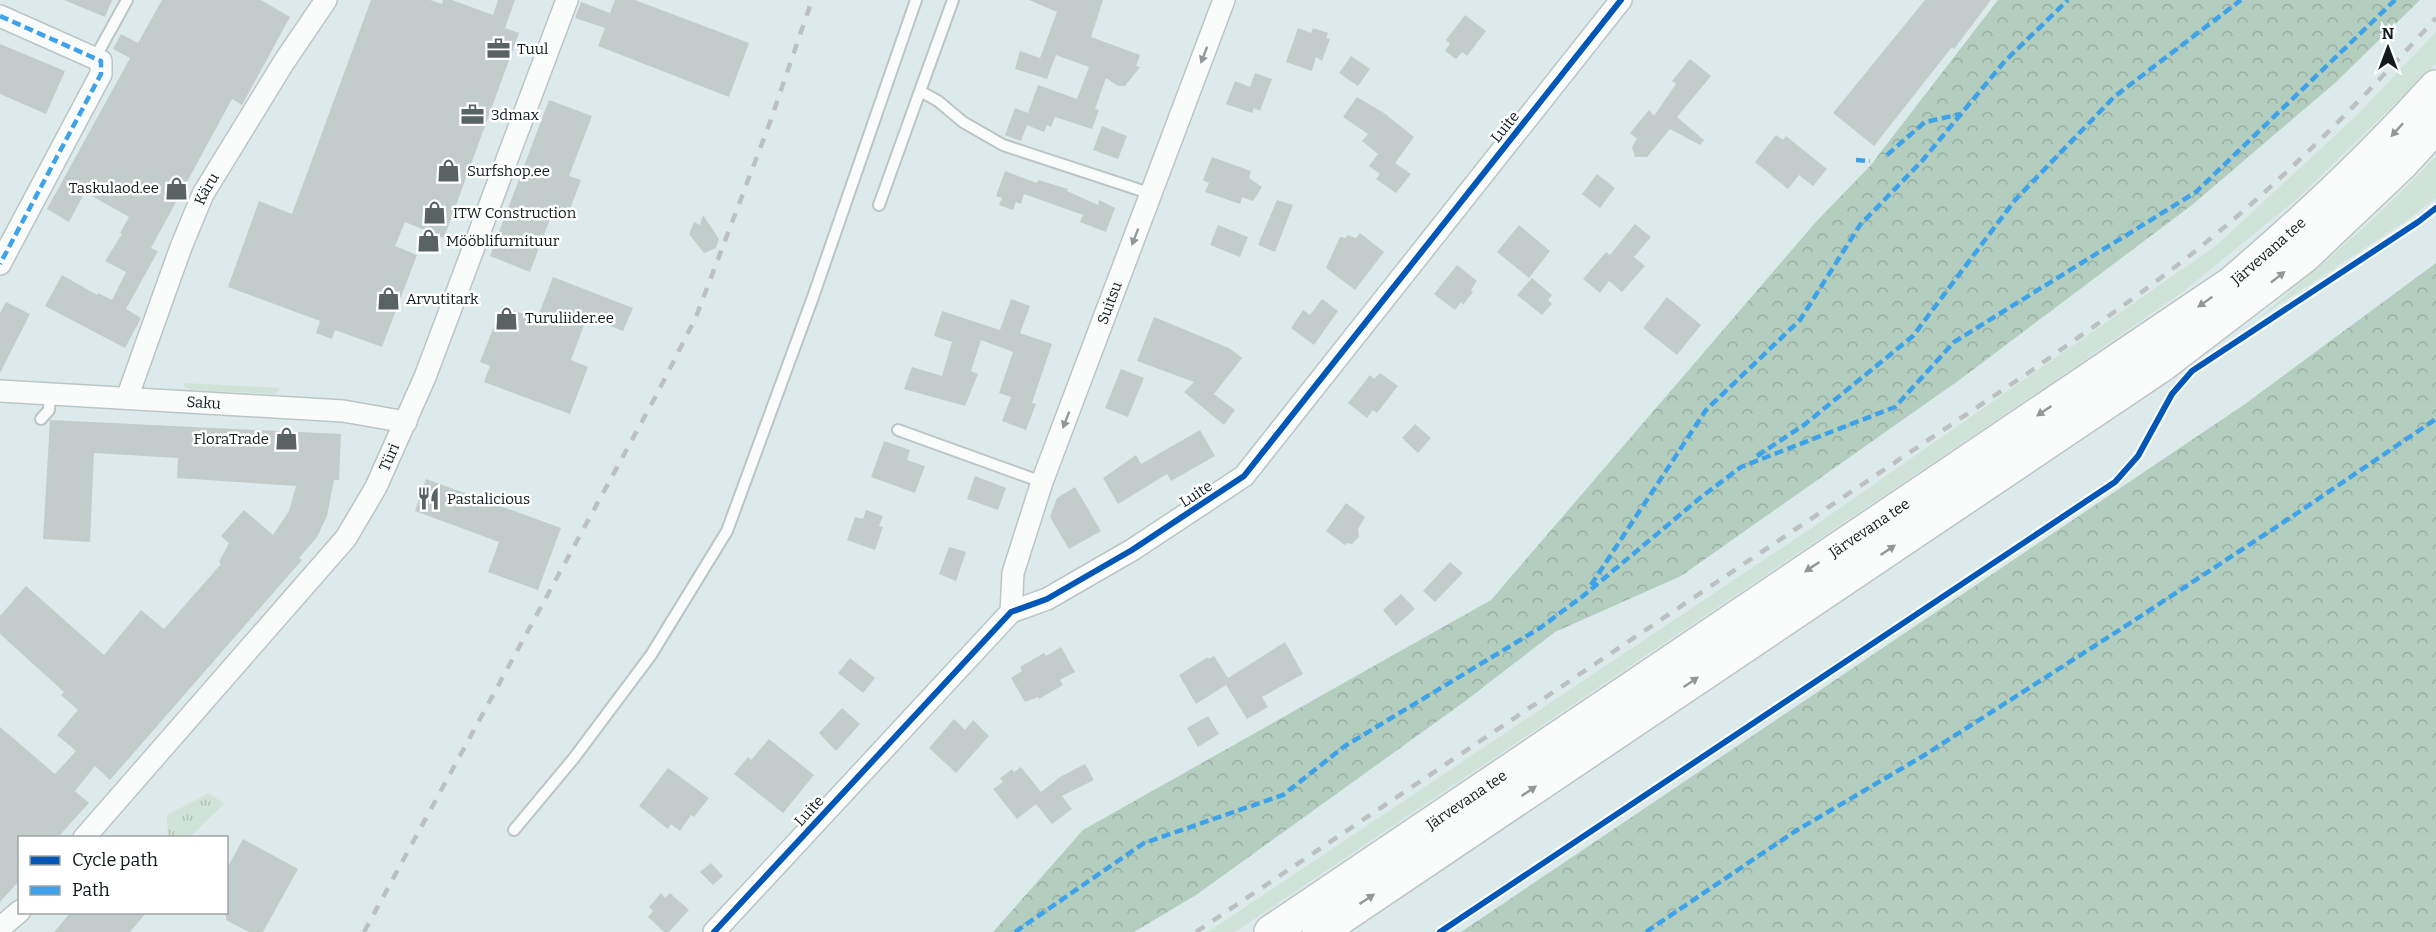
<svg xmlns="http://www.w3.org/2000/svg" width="2436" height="932" font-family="Bitter,serif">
<defs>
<pattern id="forest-crowns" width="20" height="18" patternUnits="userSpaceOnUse" patternTransform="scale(1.5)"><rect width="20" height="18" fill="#b3cdbe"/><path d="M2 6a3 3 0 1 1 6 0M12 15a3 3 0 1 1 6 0" fill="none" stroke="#99afa3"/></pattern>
<pattern id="park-tufts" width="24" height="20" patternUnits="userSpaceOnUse" patternTransform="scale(1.5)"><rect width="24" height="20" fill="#cfe3d8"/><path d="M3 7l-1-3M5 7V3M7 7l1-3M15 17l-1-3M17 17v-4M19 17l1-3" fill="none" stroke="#b1c2b9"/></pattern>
</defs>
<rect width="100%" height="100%" fill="#ddeaeb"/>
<path fill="#cfe3d8" d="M 2436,32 L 2436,64 L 2298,198 L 2184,291 L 2045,387 L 1235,932 L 1208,932 L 1810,529 L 2217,245 L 2357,115 Z
M 2436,156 L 2436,198 L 2406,221 L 2257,319 C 2319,268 2381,215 2436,156 Z
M 184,383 L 281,388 L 275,394 L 192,390 L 185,387 Z"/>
<path fill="url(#forest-crowns)" d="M 1998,0 L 2420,0 L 2335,83 L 2192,205 L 1962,378 L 1681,576 L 1555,632 L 1464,702 L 1196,895 L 1134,932 L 993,932 L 1083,830 L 1491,600 L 1815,223 L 1870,166 Z
M 2436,263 L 2436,932 L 1461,932 L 2245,404 Z"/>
<path fill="url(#park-tufts)" d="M 209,793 L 224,804 L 190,837 L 168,837 L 167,815 Z"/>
<path fill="#c2cccb" d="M 64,0 L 112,0 L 105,17 Z
M 162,0 L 261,0 L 290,17 L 242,105 L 232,99 L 151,248 L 158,251 L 126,309 L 141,318 L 125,348 L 45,306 L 62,275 L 97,295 L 98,293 L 112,300 L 126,272 L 105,261 L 122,234 L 120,233 L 129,217 L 85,192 L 69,222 L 47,209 L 130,58 L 113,49 L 121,34 L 138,43 Z
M 371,0 L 430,0 L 442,4 L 443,0 L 452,0 L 493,15 L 498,0 L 515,0 L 505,28 L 519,33 L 444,238 L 405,222 L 395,246 L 417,255 L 382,347 L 335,330 L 332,339 L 316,333 L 320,321 L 228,287 L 259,201 L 292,214 Z
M 615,0 L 635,0 L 749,43 L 729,97 L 598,46 L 605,28 L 575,18 L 581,2 L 610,13 Z
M 1029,0 L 1103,0 L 1091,37 L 1140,55 L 1136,66 L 1140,67 L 1125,86 L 1118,86 L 1106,78 L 1095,109 L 1099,110 L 1092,129 L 1055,117 L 1051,127 L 1047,125 L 1044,132 L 1027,125 L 1021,141 L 1005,135 L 1015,108 L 1028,113 L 1038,85 L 1077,99 L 1089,67 L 1056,55 L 1047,79 L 1015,69 L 1020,51 L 1040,58 L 1057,12 Z
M 1925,0 L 1991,0 L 1954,49 L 1952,47 L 1874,146 L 1833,113 Z
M 1465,15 L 1486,31 L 1467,56 L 1462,52 L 1456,59 L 1445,51 L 1450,44 L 1446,40 Z
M 1298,28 L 1311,33 L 1313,28 L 1328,33 L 1326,38 L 1330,39 L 1322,61 L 1316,57 L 1312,71 L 1286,62 Z
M 0,44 L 65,71 L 46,114 L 0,94 Z
M 1351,56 L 1370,69 L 1358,86 L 1339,73 Z
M 1690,59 L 1711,76 L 1677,117 L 1704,140 L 1700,145 L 1670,129 L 1647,157 L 1635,157 L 1632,147 L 1637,139 L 1630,133 L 1649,110 L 1654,116 L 1676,84 L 1672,81 Z
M 1255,73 L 1272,79 L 1260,111 L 1254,108 L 1252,113 L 1226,104 L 1235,81 L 1250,87 Z
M 1357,97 L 1384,113 L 1414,137 L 1395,163 L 1411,174 L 1396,193 L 1376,179 L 1380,174 L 1369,166 L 1378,154 L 1362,141 L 1368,134 L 1343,117 Z
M 549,100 L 592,116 L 569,176 L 581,180 L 567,217 L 553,211 L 530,272 L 490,256 Z
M 1102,126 L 1127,136 L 1118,159 L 1093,150 Z
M 1776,135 L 1783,140 L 1786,136 L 1827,169 L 1813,186 L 1799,175 L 1788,189 L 1755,162 Z
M 1212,157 L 1251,171 L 1249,178 L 1262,187 L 1253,201 L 1242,197 L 1240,204 L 1205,192 L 1209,183 L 1203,180 Z
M 1005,171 L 1037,183 L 1038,180 L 1068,189 L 1067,191 L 1098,205 L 1099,200 L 1115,208 L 1106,232 L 1080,222 L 1083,215 L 1024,194 L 1021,204 L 1016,202 L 1013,210 L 999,205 L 1002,198 L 996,196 Z
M 1597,174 L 1615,188 L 1600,208 L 1582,194 Z
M 1277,200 L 1293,205 L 1275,252 L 1258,245 Z
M 703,215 L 719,239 L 716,248 L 704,253 L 689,234 L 694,222 L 700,225 Z
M 1635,224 L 1651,237 L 1634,257 L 1645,266 L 1622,292 L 1609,281 L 1600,293 L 1583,279 L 1606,252 L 1610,255 Z
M 1218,225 L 1248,237 L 1240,257 L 1210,245 Z
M 1519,225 L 1550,251 L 1529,278 L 1497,252 Z
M 1360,233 L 1384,252 L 1355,290 L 1326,268 L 1340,237 L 1346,238 L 1347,235 L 1356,238 Z
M 1457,265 L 1477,281 L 1471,290 L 1473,292 L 1463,305 L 1461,302 L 1455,310 L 1434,294 Z
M 553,277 L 633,308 L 623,331 L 587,317 L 571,360 L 588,367 L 570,414 L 484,382 L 490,366 L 480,362 L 502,306 L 537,319 Z
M 1532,278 L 1552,295 L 1548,300 L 1552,304 L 1542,315 L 1517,295 Z
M 1667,297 L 1701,325 L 1677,355 L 1643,328 Z
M 1011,299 L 1030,306 L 1020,333 L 1052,344 L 1032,403 L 1036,404 L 1026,430 L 1002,421 L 1011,397 L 999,393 L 1013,352 L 981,340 L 971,371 L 978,374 L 965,406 L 904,389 L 912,367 L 942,376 L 952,342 L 934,336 L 942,311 L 1000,330 Z
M 1322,299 L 1338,311 L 1314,345 L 1291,328 L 1303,310 L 1310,315 Z
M 6,302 L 30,314 L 0,373 L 0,313 Z
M 1154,317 L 1229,348 L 1242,358 L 1214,394 L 1235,410 L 1224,425 L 1184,392 L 1194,382 L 1137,361 Z
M 1121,369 L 1144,378 L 1128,417 L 1105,408 Z
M 1380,373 L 1398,386 L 1377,413 L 1373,410 L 1367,418 L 1348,403 L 1370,375 L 1374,379 Z
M 50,420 L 341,434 L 339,480 L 334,480 L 327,516 L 317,537 L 299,558 L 302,560 L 110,780 L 95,766 L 75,791 L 89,803 L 58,837 L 20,837 L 20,880 L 0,902 L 0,727 L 55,774 L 76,751 L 57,735 L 78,710 L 61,695 L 64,692 L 0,634 L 0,616 L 26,586 L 104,655 L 141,610 L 164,629 L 221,564 L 219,562 L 229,543 L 221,536 L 244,510 L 273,535 L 289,511 L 296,486 L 177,478 L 178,458 L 94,453 L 90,542 L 43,539 Z
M 1415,424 L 1431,438 L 1418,453 L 1402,438 Z
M 1200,430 L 1215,456 L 1171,481 L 1167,474 L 1118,504 L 1103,478 L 1136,455 L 1141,464 Z
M 884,441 L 910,450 L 907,460 L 925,466 L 915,493 L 871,477 Z
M 975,476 L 1006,488 L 998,510 L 967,499 Z
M 426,479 L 561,528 L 538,590 L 488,572 L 499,542 L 415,511 Z
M 1075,487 L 1101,531 L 1069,549 L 1050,517 L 1057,498 Z
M 1346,503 L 1365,517 L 1358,529 L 1359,537 L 1352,544 L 1347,543 L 1345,545 L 1326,531 Z
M 866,510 L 883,516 L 879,526 L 883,527 L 875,550 L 847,540 L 855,517 L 863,519 Z
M 949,547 L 966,552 L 956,581 L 939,574 Z
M 1450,562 L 1463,573 L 1435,602 L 1423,591 Z
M 1401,594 L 1415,609 L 1396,626 L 1383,610 Z
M 1285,642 L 1303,674 L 1262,697 L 1268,707 L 1247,719 L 1226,685 L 1196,704 L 1179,675 L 1208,657 L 1209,659 L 1214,656 L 1228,678 Z
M 1061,647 L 1075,672 L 1060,680 L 1063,685 L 1039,699 L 1038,697 L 1025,702 L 1011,678 L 1022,671 L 1020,667 L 1044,653 L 1046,656 Z
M 850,658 L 875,678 L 863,693 L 838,673 Z
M 842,708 L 860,724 L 836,751 L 819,733 Z
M 1208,716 L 1219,734 L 1198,747 L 1187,728 Z
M 954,719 L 965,730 L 973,720 L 989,736 L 956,773 L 929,748 Z
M 769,739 L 814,775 L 783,813 L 734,774 L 748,757 L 751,760 Z
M 1085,764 L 1094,780 L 1062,796 L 1072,809 L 1052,824 L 1036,804 L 1017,819 L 993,789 L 1003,782 L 1000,778 L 1012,769 L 1014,772 L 1021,767 L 1041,792 L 1060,777 Z
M 668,768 L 709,798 L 694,817 L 691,815 L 680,831 L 671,824 L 668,829 L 639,806 Z
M 243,839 L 298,869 L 263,932 L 249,932 L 226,920 L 226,870 Z
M 711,863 L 723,876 L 713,885 L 700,872 Z
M 661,893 L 665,898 L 670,893 L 689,910 L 669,932 L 664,932 L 648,917 L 653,911 L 649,907 Z
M 71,912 L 147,912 L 130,932 L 54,932 Z"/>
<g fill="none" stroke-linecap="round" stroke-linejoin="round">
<defs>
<path id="lane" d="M 953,0 L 920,91 L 938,101 L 963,122 L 1003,145 L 1152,194
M 95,58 L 127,0
M 879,205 L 920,91
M 41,419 L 49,410 L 50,394
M 898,430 L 1042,482
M 514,830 L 574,758 L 651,655 L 727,531 L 813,297 L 916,0"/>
<g id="street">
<path d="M 0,16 L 101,61 L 101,74 L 0,264"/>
<path id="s1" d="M 0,391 L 343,411 L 406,422"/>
<path id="s2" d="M 127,398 L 181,247 L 203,194 L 284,62 L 326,0"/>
<path id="s3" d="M 1011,612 L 1013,573 L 1042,482 L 1224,0"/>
<path id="s4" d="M 84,838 L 346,538 L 376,487 L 425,377 L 567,0"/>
<path d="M 0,928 L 20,911"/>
<path d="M 714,932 L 1011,612 L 1047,599 L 1132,550 L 1244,476 L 1621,0"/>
</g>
<g id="highway">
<path id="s5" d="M 1271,932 L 2231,284 C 2304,222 2372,158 2436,87"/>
<path d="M 1319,932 L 2163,364 L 2303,257 L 2401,164 L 2436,126"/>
</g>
</defs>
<use href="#lane" stroke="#bbc5c6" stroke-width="14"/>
<use href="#street" stroke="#bbc5c6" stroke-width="24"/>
<use href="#highway" stroke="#bbc5c6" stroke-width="36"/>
<use href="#lane" stroke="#fafcfc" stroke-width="10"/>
<use href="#street" stroke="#fafcfc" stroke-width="21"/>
<use href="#highway" stroke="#fafcfc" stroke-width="33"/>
<path stroke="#bdc0c0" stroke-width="4.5" stroke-dasharray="10 10" stroke-linecap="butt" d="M 364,932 L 658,392 L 696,317 L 769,125 L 812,0
M 1196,932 L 2028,373 C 2094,326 2161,281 2222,229 C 2299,165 2369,92 2436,18"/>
<path stroke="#3da2ea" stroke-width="4.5" stroke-dasharray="9 4.5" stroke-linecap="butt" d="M 0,16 L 101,61 L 101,74 L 0,264
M 1887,155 L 1925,122 L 1961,114
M 1856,160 L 1870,161
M 1757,456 L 1804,425 L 1913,336 L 2015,200 L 2114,97 L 2241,0
M 1591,585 L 1706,410 L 1800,320 L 1860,225 L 1922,161 L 2005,61 L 2068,0
M 1015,932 L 1144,843 L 1283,795 L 1345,746 L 1540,628 L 1583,596 L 1700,498 L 1741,467 L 1895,407 L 1954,342 L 2196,192 L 2395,0
M 1646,932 L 1794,832 L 1923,756 L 2121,629 L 2290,518 L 2436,419"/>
<defs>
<path id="cycleway" d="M 714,932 L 1011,612 L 1047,599 L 1132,550 L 1244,476 L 1621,0
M 1440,932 L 2115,482 L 2138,456 L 2172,394 L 2192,371 L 2418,222 L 2436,208"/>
</defs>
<use href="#cycleway" stroke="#fff" stroke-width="10"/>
<use href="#cycleway" stroke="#0057b8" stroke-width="6"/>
</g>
<defs><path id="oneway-solid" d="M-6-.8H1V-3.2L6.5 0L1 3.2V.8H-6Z" transform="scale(1.5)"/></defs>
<g fill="#929797">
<use href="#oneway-solid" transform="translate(1204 55) rotate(111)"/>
<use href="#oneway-solid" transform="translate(2397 130) rotate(132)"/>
<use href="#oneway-solid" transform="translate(1135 237) rotate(111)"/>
<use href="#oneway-solid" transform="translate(2278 277) rotate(-38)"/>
<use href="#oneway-solid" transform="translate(2205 302) rotate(145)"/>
<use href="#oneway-solid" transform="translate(2044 411) rotate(146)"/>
<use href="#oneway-solid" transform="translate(1066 420) rotate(111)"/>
<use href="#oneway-solid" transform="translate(1888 550) rotate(-34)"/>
<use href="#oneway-solid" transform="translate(1812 567) rotate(146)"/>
<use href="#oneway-solid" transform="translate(1691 682) rotate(-34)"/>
<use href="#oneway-solid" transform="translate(1529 791) rotate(-34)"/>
<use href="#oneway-solid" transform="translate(1367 899) rotate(-34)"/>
</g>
<defs>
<symbol id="office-bare" viewBox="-9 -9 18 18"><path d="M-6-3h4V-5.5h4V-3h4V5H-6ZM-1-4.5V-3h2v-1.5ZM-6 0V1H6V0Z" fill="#596364" stroke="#fff" stroke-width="2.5" paint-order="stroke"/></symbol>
<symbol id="shop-bare" viewBox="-9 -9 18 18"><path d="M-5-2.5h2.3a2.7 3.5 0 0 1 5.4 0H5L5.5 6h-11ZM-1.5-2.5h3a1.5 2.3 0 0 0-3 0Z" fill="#596364" stroke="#fff" stroke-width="2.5" paint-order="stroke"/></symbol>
<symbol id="restaurant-bare" viewBox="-9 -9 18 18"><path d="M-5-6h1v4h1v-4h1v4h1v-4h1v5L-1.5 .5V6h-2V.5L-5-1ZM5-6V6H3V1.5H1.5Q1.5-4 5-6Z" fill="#596364" stroke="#fff" stroke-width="2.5" paint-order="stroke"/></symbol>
</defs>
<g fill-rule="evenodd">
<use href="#office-bare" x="482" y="32" width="33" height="33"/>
<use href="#office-bare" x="456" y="98" width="33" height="33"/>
<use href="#shop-bare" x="432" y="154" width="33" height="33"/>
<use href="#shop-bare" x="160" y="172" width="33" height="33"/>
<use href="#shop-bare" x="418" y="196" width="33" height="33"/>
<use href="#shop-bare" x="412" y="224" width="33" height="33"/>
<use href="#shop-bare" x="372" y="282" width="33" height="33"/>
<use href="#shop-bare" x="490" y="302" width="33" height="33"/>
<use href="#shop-bare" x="270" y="422" width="33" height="33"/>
<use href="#restaurant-bare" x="412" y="482" width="33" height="33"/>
</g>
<g text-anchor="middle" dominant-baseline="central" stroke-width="5" stroke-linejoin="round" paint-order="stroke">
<g font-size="15" fill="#121b1c" stroke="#fff" text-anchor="start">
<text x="517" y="49">Tuul</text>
<text x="491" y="115">3dmax</text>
<text x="467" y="171">Surfshop.ee</text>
<text x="159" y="188" text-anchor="end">Taskulaod.ee</text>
<text x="453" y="213">ITW Construction</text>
<text x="446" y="241">Mööblifurnituur</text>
<text x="406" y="299">Arvutitark</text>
<text x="525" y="318">Turuliider.ee</text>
<text x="269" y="439" text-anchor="end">FloraTrade</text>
<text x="447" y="499">Pastalicious</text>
</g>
<g font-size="15" fill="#121b1c" stroke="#fff">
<text transform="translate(1505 127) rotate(-51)">Luite</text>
<text stroke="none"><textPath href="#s2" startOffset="224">Käru</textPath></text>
<text stroke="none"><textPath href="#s5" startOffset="1208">Järvevana tee</textPath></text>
<text stroke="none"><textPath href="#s3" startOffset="326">Suitsu</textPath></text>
<text stroke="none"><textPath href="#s1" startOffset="204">Saku</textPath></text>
<text stroke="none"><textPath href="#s4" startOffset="490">Türi</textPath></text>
<text transform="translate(1196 494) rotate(-33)">Luite</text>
<text stroke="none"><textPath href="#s5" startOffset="722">Järvevana tee</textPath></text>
<text stroke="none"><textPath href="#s5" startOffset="236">Järvevana tee</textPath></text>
<text transform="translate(809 811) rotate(-47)">Luite</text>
</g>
</g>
<rect x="18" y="836" width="210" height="78" fill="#ffffff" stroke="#a0a4a4" stroke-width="1.5"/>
<rect x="30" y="856" width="30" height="9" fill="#0057b8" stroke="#a0a4a4" stroke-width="1.5"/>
<text x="72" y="866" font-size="18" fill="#121b1c">Cycle path</text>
<rect x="30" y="886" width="30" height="9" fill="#3da2ea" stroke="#a0a4a4" stroke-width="1.5"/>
<text x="72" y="896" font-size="18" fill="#121b1c">Path</text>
<g transform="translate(2388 48)" stroke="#ffffff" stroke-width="4.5" paint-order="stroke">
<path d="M0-4.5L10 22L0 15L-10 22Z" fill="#121b1c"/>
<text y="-9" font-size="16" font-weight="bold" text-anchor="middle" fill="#121b1c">N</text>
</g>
</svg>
